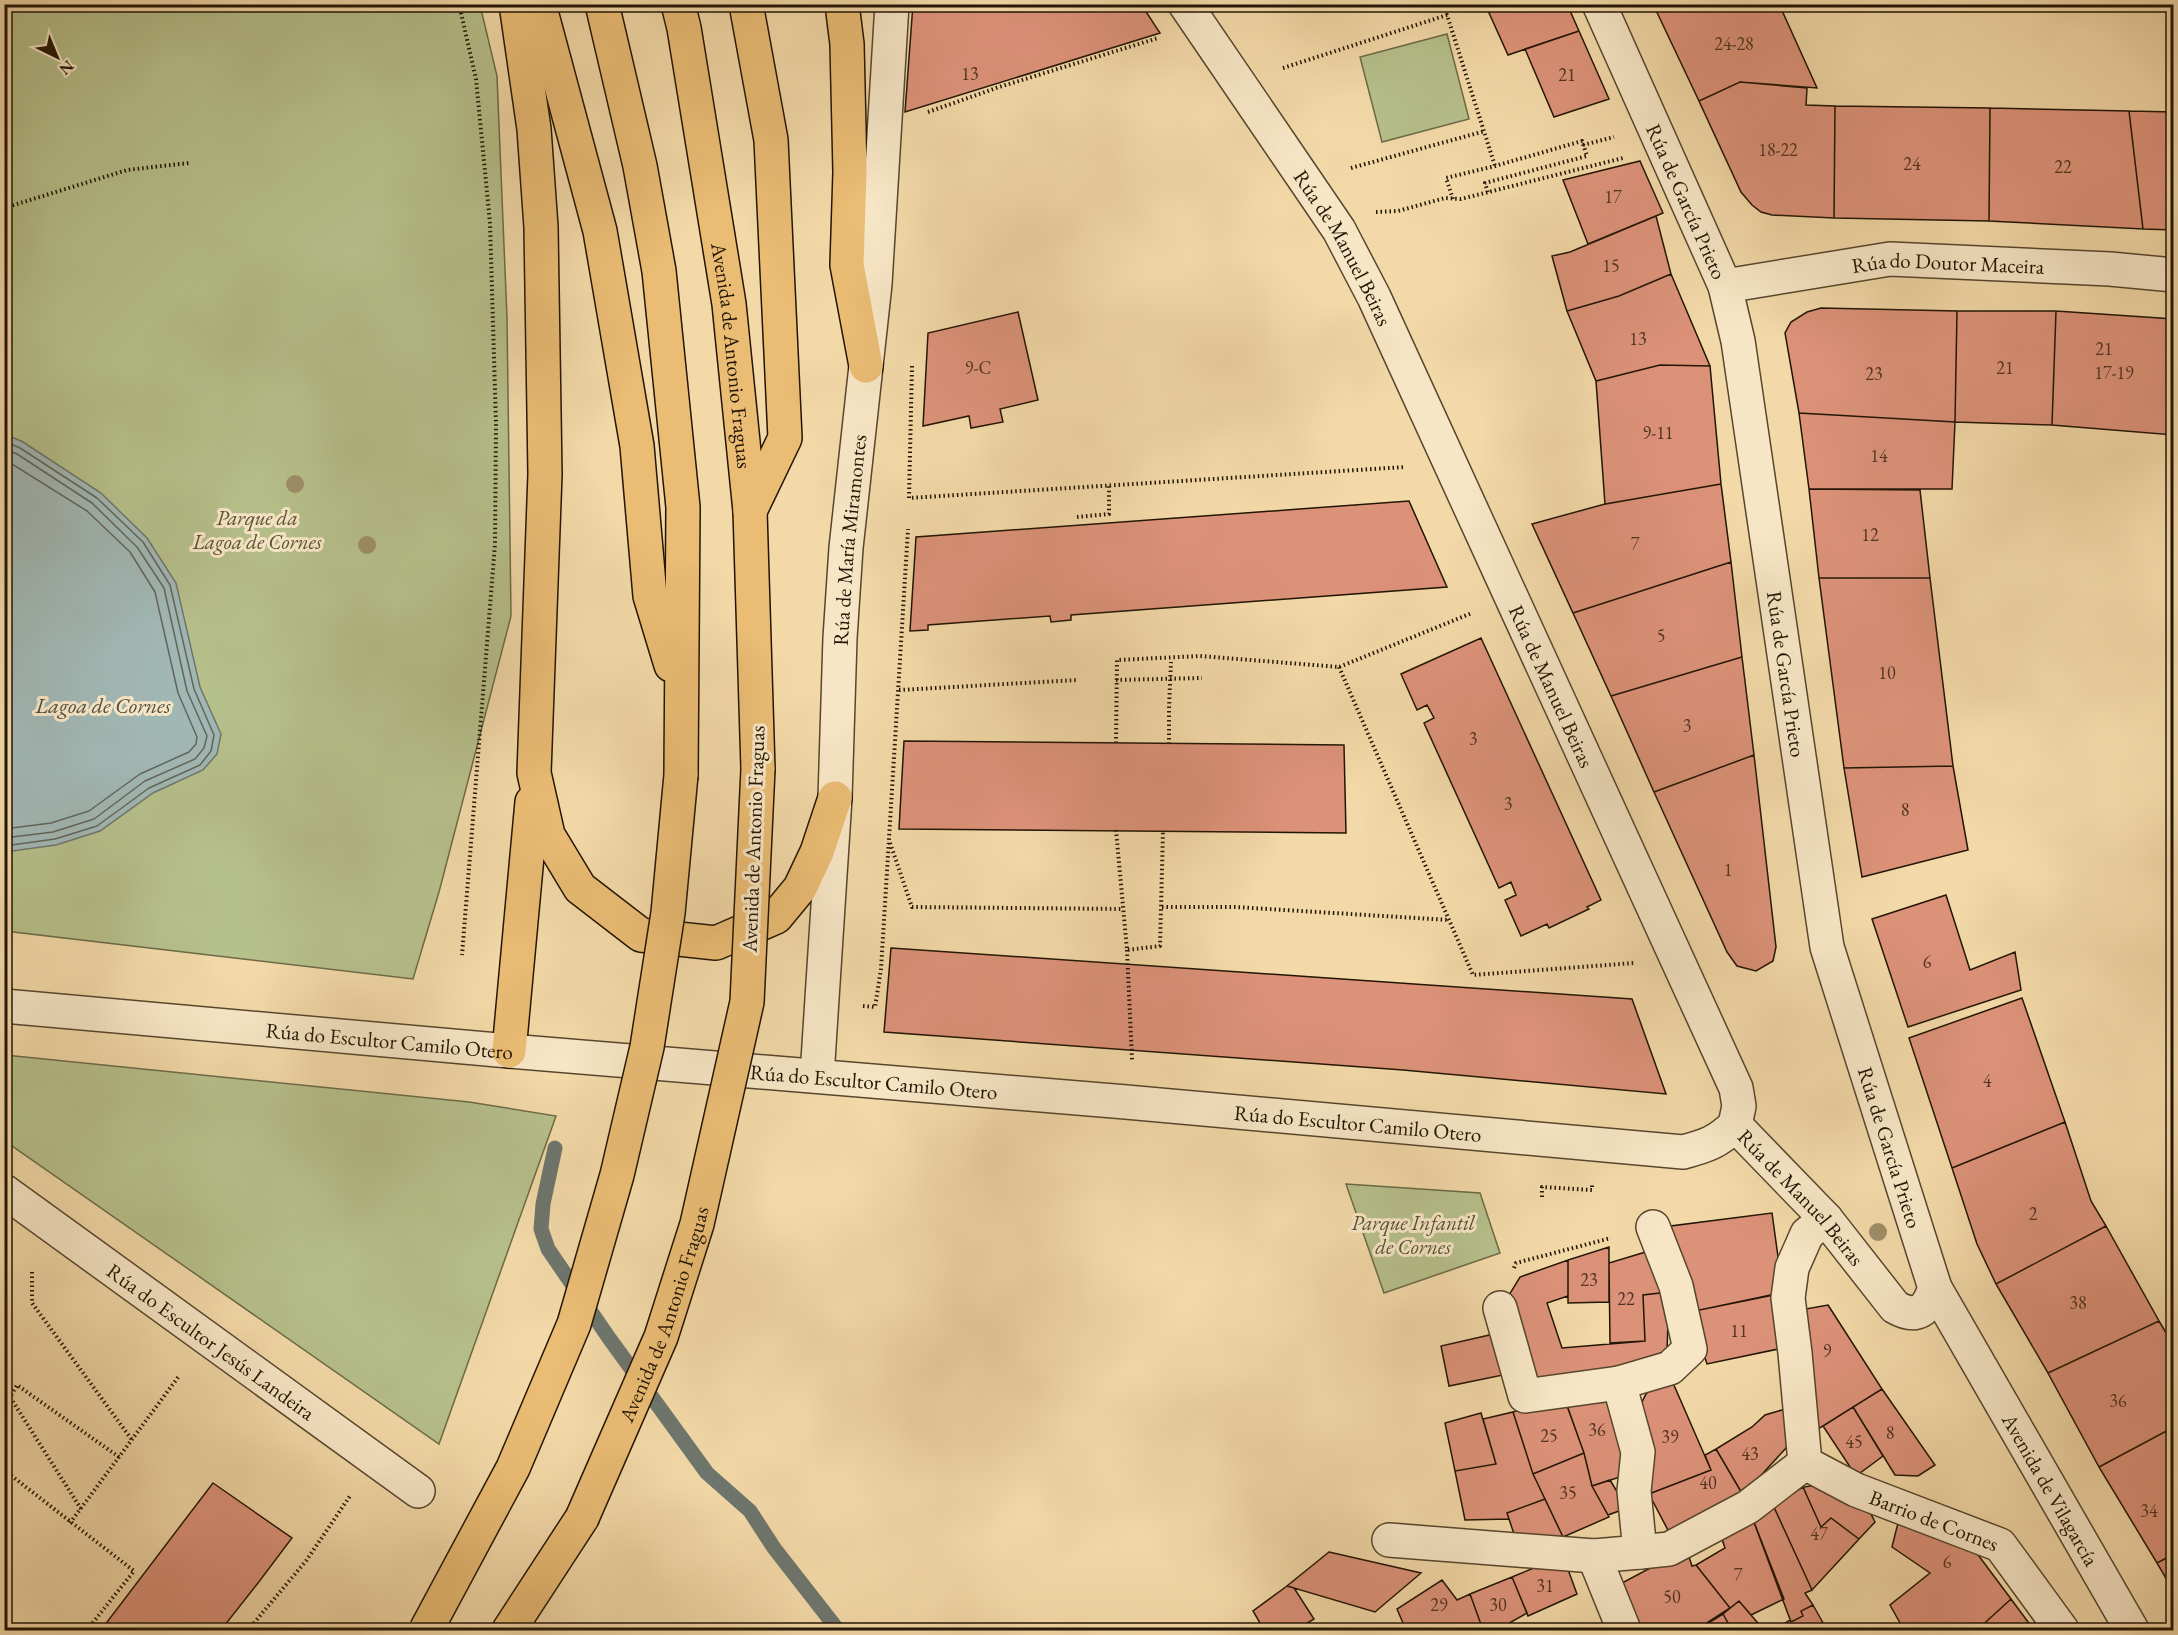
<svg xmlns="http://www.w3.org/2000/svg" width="2178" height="1635" font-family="'EB Garamond',serif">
<rect width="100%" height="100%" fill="#f3d9a8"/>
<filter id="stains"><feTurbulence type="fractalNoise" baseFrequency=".00333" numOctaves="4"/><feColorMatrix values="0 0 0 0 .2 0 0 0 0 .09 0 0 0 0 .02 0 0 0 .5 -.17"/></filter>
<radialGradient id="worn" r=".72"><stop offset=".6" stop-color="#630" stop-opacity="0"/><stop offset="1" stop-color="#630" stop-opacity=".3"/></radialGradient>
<path fill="#b6c08b" stroke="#6c6a48" stroke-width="1.5" d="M 5,5 L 480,5 L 497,76 L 507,318 L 511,616 L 439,892 L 413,979 L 5,931 Z
M 1447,34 L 1469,119 L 1382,142 L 1360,57 Z
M 5,1055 L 469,1102 L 556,1116 L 439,1444 L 5,1141 Z
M 1346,1184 L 1480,1193 L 1500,1253 L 1384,1293 Z"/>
<path fill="#a1b7b4" stroke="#6e766e" stroke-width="1.5" d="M 5,434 L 23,442 L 101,493 L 147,538 L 176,583 L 200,687 L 221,734 L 217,754 L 203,770 L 153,793 L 100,831 L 56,845 L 5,852 Z"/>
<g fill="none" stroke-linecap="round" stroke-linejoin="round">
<path stroke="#62665c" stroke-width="1.5" d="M 4,441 L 20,448 L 97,498 L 143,542 L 170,585 L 194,689 L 214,735 L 211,751 L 200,765 L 149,788 L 97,826 L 55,839 L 4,846
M 4,449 L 17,454 L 92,503 L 137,547 L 164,588 L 187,691 L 207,736 L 204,748 L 195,759 L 145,781 L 94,819 L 53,832 L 4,838
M 4,459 L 87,511 L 130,552 L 155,592 L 178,693 L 197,737 L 196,744 L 189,752 L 140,774 L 89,811 L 51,823 L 4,829"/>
<path stroke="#6e766e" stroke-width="15" d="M 555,1148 L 543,1204 L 541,1229 L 548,1249 L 609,1338 L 707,1473 L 750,1511 L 774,1548 L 838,1630"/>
</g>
<path fill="#dc9279" stroke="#221504" stroke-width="1.5" d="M 913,4 L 1141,4 L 1160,33 L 905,112 Z
M 1485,4 L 1567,4 L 1579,31 L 1508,55 Z
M 1653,4 L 1779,4 L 1817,88 L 1740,82 L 1699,101 Z
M 1579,31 L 1609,99 L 1554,117 L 1525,49 Z
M 1740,82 L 1807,88 L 1806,105 L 1835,106 L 1834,218 L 1772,215 L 1761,212 L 1752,205 L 1741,192 L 1699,101 Z
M 1835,106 L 1990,108 L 1989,221 L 1834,218 Z
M 1990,108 L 2129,111 L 2143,229 L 1989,221 Z
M 2129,111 L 2174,112 L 2174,230 L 2143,229 Z
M 1640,161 L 1663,213 L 1588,244 L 1563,180 Z
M 1656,216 L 1671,274 L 1619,296 L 1567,311 L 1552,256 L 1570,252 Z
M 1671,274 L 1710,366 L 1660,365 L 1596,381 L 1567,311 L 1619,296 Z
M 1821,308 L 1957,311 L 1955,422 L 1799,413 L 1785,333 L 1791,322 L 1807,312 Z
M 1957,311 L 2056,311 L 2052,425 L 1955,422 Z
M 2056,311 L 2174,319 L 2174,435 L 2052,425 Z
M 1018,312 L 1038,400 L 1000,409 L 1003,422 L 971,428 L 969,416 L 923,426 L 928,333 Z
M 1660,365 L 1710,366 L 1721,484 L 1605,504 L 1596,381 Z
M 1799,413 L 1955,422 L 1952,489 L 1809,489 Z
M 1721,484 L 1731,562 L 1573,613 L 1532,524 L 1605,504 Z
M 1809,489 L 1920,490 L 1930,578 L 1819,578 Z
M 1409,501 L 1447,587 L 1071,615 L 1071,620 L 1051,622 L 1050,616 L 928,625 L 928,630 L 910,631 L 916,537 Z
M 1731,562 L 1742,657 L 1611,696 L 1573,613 Z
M 1819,578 L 1930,578 L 1953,766 L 1844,768 Z
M 1481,638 L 1601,900 L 1587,907 L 1589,909 L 1549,928 L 1547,924 L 1521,936 L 1505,900 L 1516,895 L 1511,882 L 1499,888 L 1424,723 L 1434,718 L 1427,705 L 1417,710 L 1401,674 Z
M 1742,657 L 1754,755 L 1654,792 L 1611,696 Z
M 904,741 L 1344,745 L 1346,833 L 899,829 Z
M 1754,755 L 1776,947 L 1773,961 L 1756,971 L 1737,966 L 1727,952 L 1654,792 Z
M 1953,766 L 1968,850 L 1862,877 L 1844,768 Z
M 1946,895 L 1970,970 L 2015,952 L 2021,990 L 1908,1027 L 1872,919 Z
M 891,948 L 1632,999 L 1666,1094 L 1403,1070 L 884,1032 Z
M 2022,998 L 2065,1122 L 1952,1168 L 1909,1038 Z
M 2065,1122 L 2091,1201 L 2106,1226 L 1996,1284 L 1977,1244 L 1952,1168 Z
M 1772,1213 L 1783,1293 L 1690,1312 L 1663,1227 Z
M 2106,1226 L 2159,1321 L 2048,1373 L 1996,1284 Z
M 1609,1247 L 1609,1302 L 1568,1303 L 1568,1260 Z
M 1649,1251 L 1669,1292 L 1643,1295 L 1645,1341 L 1610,1343 L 1609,1263 Z
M 1568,1260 L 1568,1296 L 1547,1303 L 1562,1348 L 1645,1341 L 1643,1295 L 1669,1292 L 1667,1351 L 1646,1358 L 1646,1373 L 1538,1383 L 1509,1295 L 1520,1277 Z
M 1780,1293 L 1783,1348 L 1707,1364 L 1690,1312 Z
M 1828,1305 L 1882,1389 L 1807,1436 L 1794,1311 Z
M 2159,1321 L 2174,1346 L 2174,1427 L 2099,1467 L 2048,1373 Z
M 1494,1334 L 1503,1375 L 1449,1386 L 1441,1346 Z
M 1656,1383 L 1673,1383 L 1711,1470 L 1649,1494 L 1641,1404 L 1646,1394 Z
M 1882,1389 L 1935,1465 L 1918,1476 L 1895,1475 L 1853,1407 Z
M 1609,1391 L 1623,1441 L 1620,1477 L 1592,1486 L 1584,1453 L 1566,1403 Z
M 1564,1397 L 1584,1453 L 1533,1474 L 1513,1412 Z
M 1792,1407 L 1790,1440 L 1786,1448 L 1743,1495 L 1716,1449 L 1752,1427 L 1765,1415 Z
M 1853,1407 L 1883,1456 L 1856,1476 L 1823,1426 Z
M 1513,1412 L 1533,1474 L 1545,1499 L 1507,1513 L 1509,1519 L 1465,1520 L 1455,1471 L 1496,1464 L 1483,1419 Z
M 1481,1413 L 1496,1464 L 1455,1471 L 1445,1423 Z
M 2174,1427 L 2174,1554 L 2157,1563 L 2099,1467 Z
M 1716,1449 L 1743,1495 L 1670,1534 L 1649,1494 L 1711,1470 L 1705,1455 Z
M 1584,1453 L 1592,1486 L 1609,1517 L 1563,1537 L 1533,1474 Z
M 1610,1480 L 1627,1508 L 1608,1515 L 1592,1486 Z
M 213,1483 L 292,1538 L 258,1583 L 221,1630 L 101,1630 Z
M 1827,1484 L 1871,1514 L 1875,1522 L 1859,1539 L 1831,1518 L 1821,1527 L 1803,1487 Z
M 1803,1487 L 1821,1527 L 1831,1518 L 1859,1539 L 1812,1590 L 1773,1505 Z
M 1545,1499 L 1563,1537 L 1515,1537 L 1507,1513 Z
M 1773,1505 L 1812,1590 L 1805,1593 L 1813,1605 L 1801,1611 L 1803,1616 L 1791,1622 L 1752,1517 Z
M 1901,1511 L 1973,1548 L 2011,1599 L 1977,1630 L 1904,1630 L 1890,1605 L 1930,1573 L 1892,1547 Z
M 1752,1517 L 1784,1599 L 1751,1615 L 1739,1601 L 1730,1608 L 1696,1565 L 1725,1548 L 1721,1536 Z
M 1329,1552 L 1421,1573 L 1375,1612 L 1287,1586 Z
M 2174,1554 L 2174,1592 L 2157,1563 Z
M 1563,1556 L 1577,1594 L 1528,1616 L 1512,1577 Z
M 1689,1557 L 1692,1566 L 1696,1565 L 1730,1608 L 1696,1630 L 1639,1630 L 1620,1584 L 1669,1558 L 1672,1563 Z
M 1512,1577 L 1527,1613 L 1497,1630 L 1483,1630 L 1470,1594 Z
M 1442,1580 L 1457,1600 L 1470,1594 L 1483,1630 L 1406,1630 L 1397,1609 Z
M 1287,1586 L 1294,1588 L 1314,1619 L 1296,1630 L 1264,1630 L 1253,1611 Z
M 2011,1599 L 2034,1630 L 1977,1630 Z
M 1739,1601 L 1751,1615 L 1764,1630 L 1732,1630 L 1723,1614 Z
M 1813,1605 L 1827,1630 L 1774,1630 L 1790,1620 L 1791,1622 L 1803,1616 L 1801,1611 Z
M 1723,1614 L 1732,1630 L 1696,1630 L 1705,1625 Z"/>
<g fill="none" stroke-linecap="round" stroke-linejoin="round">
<defs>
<g id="street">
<path id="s1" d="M 1185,4 L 1339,230 L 1374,297 L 1736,1088 L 1739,1106 L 1735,1125"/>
<path id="s2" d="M 1599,4 L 1725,286 L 1738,341 L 1827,947 L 1935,1288 L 2132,1630"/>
<path id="s3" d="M 1725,286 L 1890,259 L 2110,269 L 2174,275"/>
<path id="s4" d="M 4,1006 L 509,1051 L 1126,1102 L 1683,1152 C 1706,1146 1718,1142 1735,1125"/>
<path id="s5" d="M 817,1076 L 835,798 L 840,638 L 846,548 L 875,284 L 892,4"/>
<path id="s6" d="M 1735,1125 L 1826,1219 L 1895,1307 C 1918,1320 1927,1310 1935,1288"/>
<path id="s7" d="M 4,1191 L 418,1491"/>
<path id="s8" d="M 1826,1219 L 1807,1234 L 1792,1268 L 1788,1298 L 1795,1353 L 1805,1463 L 1856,1490 L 2000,1545 L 2062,1630"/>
<path d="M 1500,1308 L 1525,1396 L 1619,1383"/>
<path d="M 1389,1540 L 1594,1556"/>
<path d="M 1640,1552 L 1669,1549 L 1748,1507 L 1805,1463"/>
<path d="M 1624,1630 L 1594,1556 L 1640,1552 L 1634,1491 L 1638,1452 L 1619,1383 L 1670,1368 L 1690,1349 L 1676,1286 L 1653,1227"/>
</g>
<g id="highway">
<path d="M 516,4 L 534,129 L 541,227 L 545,474 L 534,773 L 548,835 L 580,888 L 641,935 L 716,943 L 776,917 L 800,888 L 817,852 L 835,798"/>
<path d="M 539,4 L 600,231 L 637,446 L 650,596 L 671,665"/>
<path d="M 602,4 L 640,166 L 659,271 L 683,507 L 681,775"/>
<path id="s9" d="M 678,4 L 684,28 L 729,304 L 750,511 L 758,769"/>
<path d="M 746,4 L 771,140 L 785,438 L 750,511"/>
<path d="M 842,4 L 847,44 L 850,172 L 847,265 L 866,366"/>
<path d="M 509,1051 L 532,802"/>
<path d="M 509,1630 L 582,1518"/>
</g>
</defs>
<use href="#street" stroke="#56462d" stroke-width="36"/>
<use href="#highway" stroke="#221504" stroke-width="36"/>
<path stroke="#221504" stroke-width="4" stroke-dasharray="1.5 3" stroke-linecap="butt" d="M 459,4 L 476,79 L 490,223 L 496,424 L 495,544 L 462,955
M 4,12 L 7,4
M 1283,68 L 1447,15 L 1495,166
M 928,112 L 996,88 L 1158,38
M 1583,145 L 1614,137
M 1351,168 L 1485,131
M 1453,199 L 1446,178 L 1495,166 L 1582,141 L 1587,156 L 1485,183 L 1488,193
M 4,208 L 127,170 L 189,163
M 1376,212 L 1398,211 L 1445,198 L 1461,199 L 1623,158
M 912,366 L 909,498 L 1405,467
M 1077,517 L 1109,514 L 1109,485
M 1339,667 L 1473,975 L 1634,963
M 1116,680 L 1202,678
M 899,690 L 1077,680
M 1116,743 L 1117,660 L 1200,656 L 1339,667 L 1472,613
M 1169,744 L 1169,708
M 1116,830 L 1127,950 L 1160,946 L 1163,831
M 890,843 L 912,907 L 1123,909
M 1162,907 L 1235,907 L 1449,920
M 1127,950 L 1132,1060
M 863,1006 L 875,1007 L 881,969 L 908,529
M 1542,1197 L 1542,1187 L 1592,1190 L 1592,1185
M 1514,1268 L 1516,1263 L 1611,1238
M 32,1272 L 32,1303 L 132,1440
M 4,1470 L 134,1571 L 87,1630
M 81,1509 L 10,1397 L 17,1385 L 119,1457
M 70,1523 L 179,1376
M 248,1630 L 306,1561 L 350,1496"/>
<use href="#street" stroke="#f7e6c6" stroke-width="33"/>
<use href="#highway" stroke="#eabc74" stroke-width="33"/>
<defs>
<g id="highway-bridge">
<path id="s10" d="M 582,1518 L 661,1337 L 697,1224 L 747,1002 L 758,769"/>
<path d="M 426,1630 L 513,1468 L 574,1324 L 617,1175 L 647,1047 L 668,913 L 681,775"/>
</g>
</defs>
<use href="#highway-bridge" stroke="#221504" stroke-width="36" stroke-linecap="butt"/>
<path stroke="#221504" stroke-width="4" stroke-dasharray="1.5 3" stroke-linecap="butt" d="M 1169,708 L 1171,662"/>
<use href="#highway-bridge" stroke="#eabc74" stroke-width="33"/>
</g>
<g fill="#9d8e68">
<circle cx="295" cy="484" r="9"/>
<circle cx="367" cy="545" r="9"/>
<circle cx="1878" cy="1232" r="9"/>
</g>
<g text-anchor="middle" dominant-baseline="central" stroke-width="6" stroke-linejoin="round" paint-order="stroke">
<g font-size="18" fill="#503421">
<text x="1734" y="43">24-28</text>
<text x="970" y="73">13</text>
<text x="1567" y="74">21</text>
<text x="1778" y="149">18-22</text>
<text x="1912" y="163">24</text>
<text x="2063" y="166">22</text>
<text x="1613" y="196">17</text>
<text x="1611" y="265">15</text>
<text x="1638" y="338">13</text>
<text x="2104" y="348">21</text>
<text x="978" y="367">9-C</text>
<text x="2005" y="367">21</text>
<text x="2114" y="372">17-19</text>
<text x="1874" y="373">23</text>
<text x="1658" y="432">9-11</text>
<text x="1879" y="455">14</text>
<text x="1870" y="534">12</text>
<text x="1635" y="543">7</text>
<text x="1661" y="635">5</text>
<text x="1887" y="672">10</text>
<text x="1687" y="725">3</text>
<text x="1473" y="738">3</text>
<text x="1508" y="803">3</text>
<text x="1905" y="809">8</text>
<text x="1728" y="869">1</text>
<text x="1927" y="961">6</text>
<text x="1987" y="1080">4</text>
<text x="2033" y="1213">2</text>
<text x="1589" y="1279">23</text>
<text x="1626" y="1298">22</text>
<text x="2078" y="1302">38</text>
<text x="1739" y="1330">11</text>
<text x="1827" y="1350">9</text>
<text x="2118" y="1400">36</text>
<text x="1597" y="1429">36</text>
<text x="1890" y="1432">8</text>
<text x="1549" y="1435">25</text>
<text x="1670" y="1436">39</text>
<text x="1854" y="1441">45</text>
<text x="1750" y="1453">43</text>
<text x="1708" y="1482">40</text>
<text x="1568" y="1492">35</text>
<text x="2149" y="1510">34</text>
<text x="1819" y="1533">47</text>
<text x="1947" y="1561">6</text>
<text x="1738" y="1574">7</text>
<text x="1545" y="1585">31</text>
<text x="1672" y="1596">50</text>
<text x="1439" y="1604">29</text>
<text x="1498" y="1604">30</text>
</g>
<g font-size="21" fill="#221504" stroke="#f7e6c6">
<text stroke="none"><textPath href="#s2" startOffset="216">Rúa de García Prieto</textPath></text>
<text stroke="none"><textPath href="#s1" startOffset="291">Rúa de Manuel Beiras</textPath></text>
<text stroke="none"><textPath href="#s3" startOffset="225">Rúa do Doutor Maceira</textPath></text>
<text stroke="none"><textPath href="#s9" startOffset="356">Avenida de Antonio Fraguas</textPath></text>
<text stroke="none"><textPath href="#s5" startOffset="537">Rúa de María Miramontes</textPath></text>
<text stroke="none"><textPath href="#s2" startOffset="702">Rúa de García Prieto</textPath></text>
<text stroke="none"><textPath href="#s1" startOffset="777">Rúa de Manuel Beiras</textPath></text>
<text transform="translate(753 839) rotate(-88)">Avenida de Antonio Fraguas</text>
<text stroke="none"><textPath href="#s4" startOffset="387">Rúa do Escultor Camilo Otero</textPath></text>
<text stroke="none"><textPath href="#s4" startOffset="873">Rúa do Escultor Camilo Otero</textPath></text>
<text stroke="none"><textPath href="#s4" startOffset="1359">Rúa do Escultor Camilo Otero</textPath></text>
<text stroke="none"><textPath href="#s2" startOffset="1188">Rúa de García Prieto</textPath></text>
<text stroke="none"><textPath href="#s6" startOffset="98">Rúa de Manuel Beiras</textPath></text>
<text stroke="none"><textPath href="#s10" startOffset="220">Avenida de Antonio Fraguas</textPath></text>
<text stroke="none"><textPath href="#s7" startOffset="256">Rúa do Escultor Jesús Landeira</textPath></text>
<text stroke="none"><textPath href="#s2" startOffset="1568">Avenida de Vilagarcía</textPath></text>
<text stroke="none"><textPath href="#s8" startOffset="399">Barrio de Cornes</textPath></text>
</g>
<g font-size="21" font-style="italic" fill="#565133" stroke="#f7e6c6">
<text x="257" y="517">Parque da<tspan x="257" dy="24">Lagoa de Cornes</tspan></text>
<text x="1413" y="1222">Parque Infantil<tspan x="1413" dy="24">de Cornes</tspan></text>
</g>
<g font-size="22" font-style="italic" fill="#4e4e42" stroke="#f7e6c6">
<text x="103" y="705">Lagoa de Cornes</text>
</g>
</g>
<rect width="2178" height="1635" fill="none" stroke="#f3d9a8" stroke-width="24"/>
<rect x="6" y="6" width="2166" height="1623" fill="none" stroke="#221504" stroke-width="3"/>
<rect x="12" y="12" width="2154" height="1611" fill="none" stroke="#221504" stroke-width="1.5"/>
<g transform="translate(57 57) rotate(137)" stroke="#f7e6c6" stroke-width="4.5" paint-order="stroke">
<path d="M0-4.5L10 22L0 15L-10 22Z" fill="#221504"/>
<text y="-9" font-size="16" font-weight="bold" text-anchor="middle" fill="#221504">N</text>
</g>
<rect width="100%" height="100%" filter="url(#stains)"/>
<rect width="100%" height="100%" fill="url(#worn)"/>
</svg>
